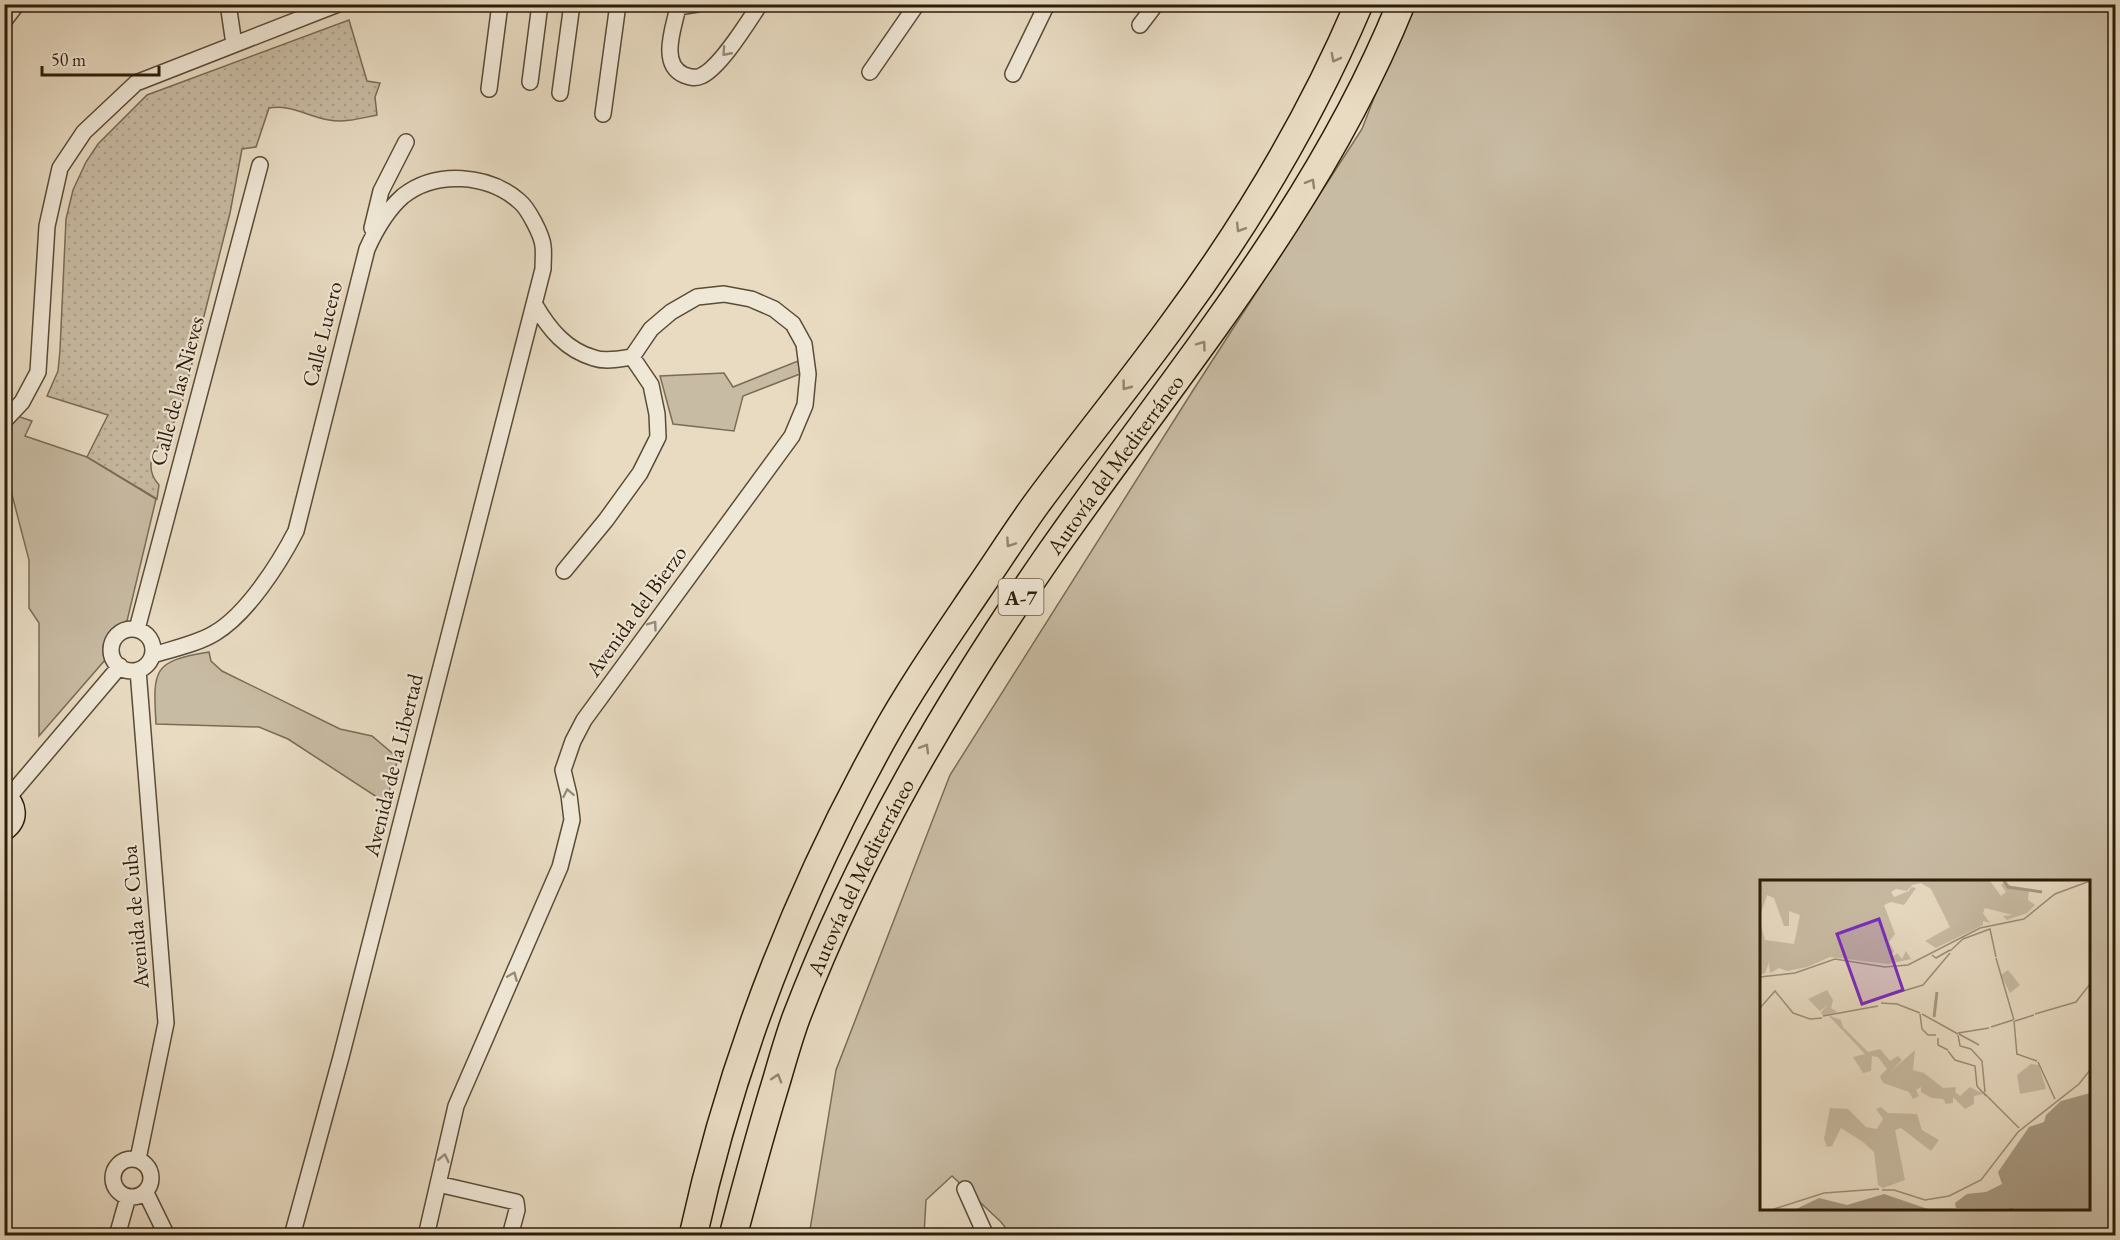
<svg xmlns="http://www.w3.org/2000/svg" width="2120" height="1240" font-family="'EB Garamond',serif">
<defs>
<pattern id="park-dots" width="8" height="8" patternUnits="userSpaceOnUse" patternTransform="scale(1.5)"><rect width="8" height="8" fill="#c8bba3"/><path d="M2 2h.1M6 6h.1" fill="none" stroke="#aca08b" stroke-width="1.8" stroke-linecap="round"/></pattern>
</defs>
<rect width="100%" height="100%" fill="#e8dbc2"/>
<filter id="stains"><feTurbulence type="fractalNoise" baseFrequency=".00333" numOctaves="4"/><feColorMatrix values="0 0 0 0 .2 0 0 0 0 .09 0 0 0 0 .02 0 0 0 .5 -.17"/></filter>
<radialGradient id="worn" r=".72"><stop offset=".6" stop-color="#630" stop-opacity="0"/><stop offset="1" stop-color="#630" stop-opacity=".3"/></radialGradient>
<path fill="#c8bba3" stroke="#7a6c56" stroke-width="1.5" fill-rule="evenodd" d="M 1410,5 L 2115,5 L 2115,1235 L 1011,1235 L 1001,1222 L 952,1176 L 926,1200 L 924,1235 L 809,1236 L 836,1070 L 950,775 L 1192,392 L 1362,129 ZM 1762,882 L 2088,882 L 2088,1208 L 1762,1208 Z
M 798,361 L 800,374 L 743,396 L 734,431 L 673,424 L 660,376 L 724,373 L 733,387 Z
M 17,416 L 32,421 L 25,436 L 87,457 L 156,499 L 127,621 C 111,629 98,641 105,660 L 39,736 L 39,623 L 29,608 L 29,560 L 5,468 L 5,434 Z
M 209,652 L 211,661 L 222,671 L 340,729 L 372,736 L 398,758 L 386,803 L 288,739 L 259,727 L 156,724 C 153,670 152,661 209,652 Z"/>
<path fill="url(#park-dots)" stroke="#7a6c56" stroke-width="1.5" d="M 349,20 L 367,81 L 380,83 L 375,97 L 377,115 C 362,118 345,123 329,120 C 309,117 291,104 269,108 L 256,147 L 242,149 L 230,213 L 181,407 C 178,413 176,419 173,424 C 161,444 139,463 159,485 L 157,499 L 87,457 L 108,415 L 47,396 L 58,371 L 60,350 L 66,219 L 73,190 L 86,162 L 98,144 L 147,95 Z"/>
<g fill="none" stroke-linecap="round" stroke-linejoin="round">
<defs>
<path id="street" d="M 228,4 L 234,44
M 697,4 L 678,7 C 674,27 659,64 684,75 C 690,77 695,79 701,76 C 720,68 748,22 760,4
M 4,21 L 17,4
M 1140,25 L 1156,4
M 870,72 L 917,4
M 1013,74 L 1047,4
M 530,82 L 540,4
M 489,89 L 500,4
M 560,93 L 572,4
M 603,114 L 618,4
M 372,228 L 381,191 L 406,142
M 4,421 L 22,402 L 38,372 L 47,226 L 60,168 L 84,132 L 136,83 L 338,4
M 564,571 L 606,520 L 640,473 L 658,437 L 657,414 L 651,385 L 632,357
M 137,629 L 260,165
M111 650a21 21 0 1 1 42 0a21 21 0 1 1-42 0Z
M 153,655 C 172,649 197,644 215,633 C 247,614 279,564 296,531 L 367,249 C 376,229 386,211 403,196 C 436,170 488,174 519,201 C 528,208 542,235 543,246 C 544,253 543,261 543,269 L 341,1057 L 292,1236
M 8,798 L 120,666
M113 1178a19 19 0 1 1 38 0a19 19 0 1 1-38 0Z
M 138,1159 L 166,1023 L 138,670
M 438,1184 L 516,1202 L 517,1210 L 510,1236
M 965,1189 L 986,1236
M 146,1193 L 167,1236
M 117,1236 L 128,1197
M 426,1236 L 456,1106 L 560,867 L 572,820 L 569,795 L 563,770 L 573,741 L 584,720 L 792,436 L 805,405 L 808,374 L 804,344 L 793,324 L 774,309 L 751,299 L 724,294 L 697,297 L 671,312 L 651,329 L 632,357 C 620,359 605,362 594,358 C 566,350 549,329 535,305"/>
<path id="secondary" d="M 4,794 C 16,805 19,819 4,830"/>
<g id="highway">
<path d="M 693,1236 C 731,1063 796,895 882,740 C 910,689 944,640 977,591 C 997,562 1016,532 1037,503 C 1082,442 1130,384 1174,323 C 1247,224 1311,117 1359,4"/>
<path id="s1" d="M 733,1236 C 747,1183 761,1131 777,1079 C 783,1058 789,1037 796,1018 C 859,853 947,703 1047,558 C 1172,378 1318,210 1401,4"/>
</g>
</defs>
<use href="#street" stroke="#5b4c37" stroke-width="18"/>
<use href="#secondary" stroke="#2c1c09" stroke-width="24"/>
<use href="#highway" stroke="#2c1c09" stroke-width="30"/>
<use href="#street" stroke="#f0e8d7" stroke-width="15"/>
<use href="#secondary" stroke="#f0e8d7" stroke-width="21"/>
<use href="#highway" stroke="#e8dbc2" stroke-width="27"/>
</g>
<defs><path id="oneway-chevron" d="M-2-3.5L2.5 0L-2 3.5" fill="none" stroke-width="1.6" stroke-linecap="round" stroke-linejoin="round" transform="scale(1.5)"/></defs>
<g stroke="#988c7a">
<use href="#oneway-chevron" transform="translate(726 52) rotate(132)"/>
<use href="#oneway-chevron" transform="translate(653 625) rotate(-54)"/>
<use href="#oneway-chevron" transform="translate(568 793) rotate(-101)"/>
<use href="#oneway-chevron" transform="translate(513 976) rotate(-67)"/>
<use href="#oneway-chevron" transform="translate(444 1158) rotate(-77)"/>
</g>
<g stroke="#93856f">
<use href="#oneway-chevron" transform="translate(1335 58) rotate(118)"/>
<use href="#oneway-chevron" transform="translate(1311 183) rotate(-60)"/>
<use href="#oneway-chevron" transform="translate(1240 228) rotate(122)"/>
<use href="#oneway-chevron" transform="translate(1202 345) rotate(-54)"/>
<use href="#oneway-chevron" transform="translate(1126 386) rotate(127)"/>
<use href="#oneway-chevron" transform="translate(1010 543) rotate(124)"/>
<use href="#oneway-chevron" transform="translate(925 748) rotate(-59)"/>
<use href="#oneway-chevron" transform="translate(777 1078) rotate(-73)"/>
</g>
<g text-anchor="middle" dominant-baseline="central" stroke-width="4.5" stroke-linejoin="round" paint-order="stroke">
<rect fill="#f0e8d7" stroke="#675947" stroke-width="1.5" x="998.5" y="579" width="45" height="36" rx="4.5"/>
<g font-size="21" font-weight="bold" fill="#2c1c09">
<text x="1021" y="597">A-7</text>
</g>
<g font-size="22" fill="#2c1c09" stroke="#f0e8d7">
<text transform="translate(322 334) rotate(-76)">Calle Lucero</text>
<text transform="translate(177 391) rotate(-75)">Calle de las Nieves</text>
<text stroke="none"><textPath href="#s1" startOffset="868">Autovía del Mediterráneo</textPath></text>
<text transform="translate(636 611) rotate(-54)">Avenida del Bierzo</text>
<text transform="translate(393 765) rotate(-76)">Avenida de la Libertad</text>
<text stroke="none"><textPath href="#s1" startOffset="382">Autovía del Mediterráneo</textPath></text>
<text transform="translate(135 917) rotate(-95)">Avenida de Cuba</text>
</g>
</g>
<g transform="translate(1760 880)">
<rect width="330" height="330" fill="#e8dbc2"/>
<path d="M 0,1 L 230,1 L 241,16 L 246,12 L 241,5 L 245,1 L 254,9 L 269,9 L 268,20 L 275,25 L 267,33 L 247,40 L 243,36 L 253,35 L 225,28 L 223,33 L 230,43 L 223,41 L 223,45 L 176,68 L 165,61 L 190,47 L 171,9 L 161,3 L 152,5 L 147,11 L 136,9 L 131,12 L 134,17 L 149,11 L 151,7 L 156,8 L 144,25 L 131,22 L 124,25 L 135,54 L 129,62 L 134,71 L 130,79 L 137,73 L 142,79 L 146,71 L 151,79 L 128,84 L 70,77 L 47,87 L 27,91 L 19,88 L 10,93 L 9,83 L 5,93 L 0,95 L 0,42 L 5,60 L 34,64 L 40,35 L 29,31 L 29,46 L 24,46 L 14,18 L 7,15 L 0,36 ZM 248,90 L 260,105 L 250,113 L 241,95 ZM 67,110 L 73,120 L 71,128 L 77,132 L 63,136 L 61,132 L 68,125 L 60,131 L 48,119 ZM 121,227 L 128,233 L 157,234 L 162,250 L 179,260 L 171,271 L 141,248 L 135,250 L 145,300 L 123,308 L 118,305 L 114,272 L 103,262 L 81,248 L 72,266 L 67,267 L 64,259 L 70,228 L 88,229 L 106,247 L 117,249 L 123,239 L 116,229 Z" fill="#c8bba3"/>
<path d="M 68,135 L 81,140 L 83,147 L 108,172 L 120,169 L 130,181 L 138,176 L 142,180 L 129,193 L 155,170 L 153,190 L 164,193 L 183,208 L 196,207 L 195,212 L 200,216 L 210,207 L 223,214 L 214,216 L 214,224 L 205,229 L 193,217 L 193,223 L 186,224 L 183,219 L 172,218 L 161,212 L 161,207 L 156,210 L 159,216 L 153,219 L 149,212 L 123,203 L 120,196 L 127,189 L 118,177 L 112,176 L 111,191 L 103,193 L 93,177 L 105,174 ZM 271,184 L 279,185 L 286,209 L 260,214 L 257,195 Z" fill="#c8bba3"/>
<path d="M 330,213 L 330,329 L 196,328 L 195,323 L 207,314 L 226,312 L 242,304 L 238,292 L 269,247 L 284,242 L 286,235 L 301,221 ZM 124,314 L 168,329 L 36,329 L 59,318 L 87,325 Z" fill="#a89a83"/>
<path fill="none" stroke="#a89a83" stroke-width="3" d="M 244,1 L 248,7 L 282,12M 174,137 L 177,112M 250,329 L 330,253"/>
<path fill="none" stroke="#9d8f78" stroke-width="1.5" d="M 190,71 L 203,59 L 230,49 L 236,77M 172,75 L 176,78 L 190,70M 236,78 L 254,140M 0,97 L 35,93 L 75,79 L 125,87 L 148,85 L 220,48 L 264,39 L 295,14 L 330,1M 130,115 L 163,105 L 190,73M 121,123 L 137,124 L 160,133M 0,128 L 15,111 L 33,133 L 50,139 L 62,138M 160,134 L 162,149 L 168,155 L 176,155M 162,134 L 198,154M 275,134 L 316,122 L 330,104M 63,136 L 118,126M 254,141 L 257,175M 255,141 L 274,135M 231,147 L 253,140M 198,153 L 229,148M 199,154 L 219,165M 198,155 L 200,166 L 211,169M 178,158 L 178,165 L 188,170M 211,169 L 222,181 L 225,212M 188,171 L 195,180 L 215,186 L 217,206 L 223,213M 257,174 L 277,181M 278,182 L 295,219M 226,216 L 223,212 L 259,248M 122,310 L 134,310 L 165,320 L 189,316 L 221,300 L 258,252 L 319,204 L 330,190M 14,329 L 64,313 L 119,309"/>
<path fill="#7b2cbf" fill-opacity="0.15" stroke="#7b2cbf" stroke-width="3" d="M 119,39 L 143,110 L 102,124 L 77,54 Z"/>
<rect width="330" height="330" fill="none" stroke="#2c1c09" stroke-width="3"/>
</g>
<rect width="2120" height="1240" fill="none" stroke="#e8dbc2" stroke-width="24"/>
<rect x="6" y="6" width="2108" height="1228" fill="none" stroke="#2c1c09" stroke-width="3"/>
<rect x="12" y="12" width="2096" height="1216" fill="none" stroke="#2c1c09" stroke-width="1.5"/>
<path d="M42 66v9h117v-9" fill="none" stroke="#2c1c09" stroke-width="3"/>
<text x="51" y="66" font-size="18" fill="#2c1c09" stroke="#f0e8d7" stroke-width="4.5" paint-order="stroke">50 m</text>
<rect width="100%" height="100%" filter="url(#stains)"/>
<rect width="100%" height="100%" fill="url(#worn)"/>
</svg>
